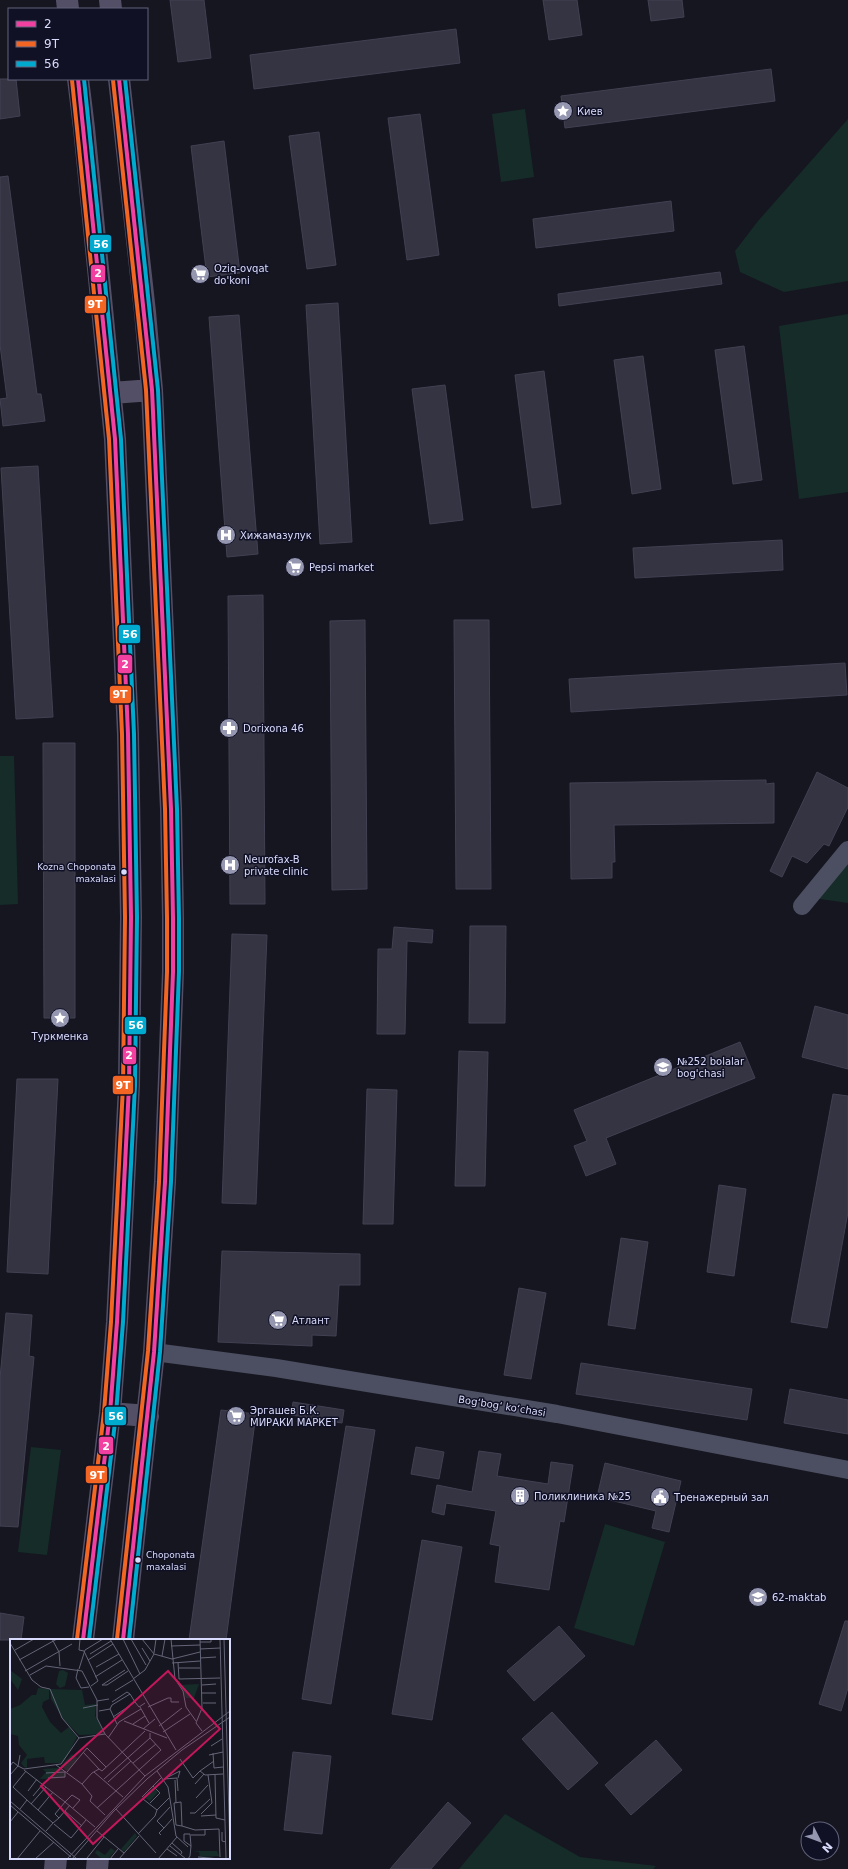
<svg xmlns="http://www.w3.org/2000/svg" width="848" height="1869" font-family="'DejaVu Sans',sans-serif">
<rect width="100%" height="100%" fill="#161620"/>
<path fill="#152c29" d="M 525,109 L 534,177 L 501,182 L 492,114 Z
M 848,119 L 848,281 L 784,292 L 740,272 L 735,251 L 758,221 Z
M 848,314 L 848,492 L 799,499 L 779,326 Z
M 0,756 L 14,756 L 18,904 L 0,905 Z
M 848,846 L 848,903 L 806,897 Z
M 31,1447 L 61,1450 L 47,1555 L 18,1552 Z
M 605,1524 L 665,1542 L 634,1646 L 574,1628 Z
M 505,1814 L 580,1857 L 656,1866 L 653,1869 L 459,1869 Z"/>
<path fill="#343443" stroke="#424153" d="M 170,0 L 204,0 L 211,58 L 178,62 Z
M 543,0 L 577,0 L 582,35 L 549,40 Z
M 648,0 L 682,0 L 684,17 L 651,21 Z
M 456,29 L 460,63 L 254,89 L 250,55 Z
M 771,69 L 775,101 L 565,128 L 561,96 Z
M 0,79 L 16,79 L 20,116 L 0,119 Z
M 420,114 L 439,255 L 407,260 L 388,118 Z
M 319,132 L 336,265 L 307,269 L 289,136 Z
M 224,141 L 240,273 L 207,277 L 191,146 Z
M 8,176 L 37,394 L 41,394 L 45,421 L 3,426 L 0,399 L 7,398 L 0,345 L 0,177 Z
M 671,201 L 674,231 L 536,248 L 533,219 Z
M 720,272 L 722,284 L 559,306 L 558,294 Z
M 338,303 L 352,542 L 320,544 L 306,305 Z
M 239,315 L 258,554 L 227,557 L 209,317 Z
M 744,346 L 762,480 L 733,484 L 715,350 Z
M 643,356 L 661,489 L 632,494 L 614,360 Z
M 544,371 L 561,504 L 532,508 L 515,375 Z
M 445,385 L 463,520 L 430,524 L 412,389 Z
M 38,466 L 53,717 L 16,719 L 1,468 Z
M 782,540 L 783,570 L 635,578 L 633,548 Z
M 263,595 L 265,904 L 230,904 L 228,596 Z
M 365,620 L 367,889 L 332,890 L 330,621 Z
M 454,620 L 489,620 L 491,889 L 456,889 Z
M 845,663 L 847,695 L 571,712 L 569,679 Z
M 43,743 L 75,743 L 75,1018 L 44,1018 Z
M 817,772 L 848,788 L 848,807 L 829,846 L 824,844 L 807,863 L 792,856 L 782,877 L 770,871 Z
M 766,780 L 766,784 L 774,783 L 774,823 L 614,825 L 615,862 L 612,862 L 612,878 L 571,879 L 570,783 Z
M 470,926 L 506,926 L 505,1023 L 469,1023 Z
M 394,927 L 433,930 L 432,943 L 407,941 L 405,1034 L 377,1034 L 378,949 L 392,949 Z
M 232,934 L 267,935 L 256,1204 L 222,1203 Z
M 815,1006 L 848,1015 L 848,1069 L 802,1057 Z
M 740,1042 L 755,1078 L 606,1138 L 616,1164 L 586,1176 L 574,1146 L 587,1141 L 574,1110 Z
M 459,1051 L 488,1052 L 485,1186 L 455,1186 Z
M 17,1079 L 58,1079 L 48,1274 L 7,1272 Z
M 367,1089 L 397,1090 L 393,1224 L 363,1224 Z
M 833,1094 L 848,1096 L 848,1212 L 827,1328 L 791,1322 Z
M 719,1185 L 746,1189 L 734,1276 L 707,1272 Z
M 621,1238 L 648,1242 L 635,1329 L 608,1325 Z
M 222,1251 L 360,1254 L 360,1285 L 339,1285 L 336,1336 L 312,1335 L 312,1346 L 218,1342 Z
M 519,1288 L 546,1293 L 531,1379 L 504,1375 Z
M 6,1313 L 32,1315 L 29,1356 L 34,1357 L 18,1527 L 0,1526 L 0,1378 Z
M 581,1363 L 752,1389 L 747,1420 L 576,1394 Z
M 790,1389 L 848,1400 L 848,1434 L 784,1423 Z
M 293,1402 L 344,1410 L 342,1423 L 291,1415 Z
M 221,1410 L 256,1414 L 226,1640 L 189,1640 Z
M 346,1426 L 375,1430 L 331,1704 L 302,1699 Z
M 416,1447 L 444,1452 L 439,1479 L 411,1474 Z
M 479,1451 L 501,1454 L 497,1476 L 548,1484 L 551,1462 L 573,1465 L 564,1522 L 560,1521 L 549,1590 L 495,1582 L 500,1546 L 490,1544 L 496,1511 L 446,1503 L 444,1515 L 432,1512 L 437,1485 L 472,1492 Z
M 605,1463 L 681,1481 L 669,1532 L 652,1528 L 656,1511 L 597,1497 Z
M 422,1540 L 462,1547 L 432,1720 L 392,1714 Z
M 0,1613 L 24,1617 L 21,1640 L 0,1640 Z
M 845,1621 L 848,1621 L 848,1688 L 841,1711 L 819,1704 Z
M 559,1626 L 585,1656 L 534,1701 L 507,1671 Z
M 552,1712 L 598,1763 L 568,1790 L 522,1739 Z
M 656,1740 L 682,1770 L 631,1815 L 605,1785 Z
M 293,1752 L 331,1756 L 322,1834 L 284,1830 Z
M 448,1802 L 471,1823 L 431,1869 L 390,1869 Z"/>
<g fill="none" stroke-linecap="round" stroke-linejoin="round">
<path stroke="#4c4e61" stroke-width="18" d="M 802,906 L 848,850
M 154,1352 L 276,1368 L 557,1414 L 848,1470"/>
<path stroke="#534f66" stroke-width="22" d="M 67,0 L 68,9
M 110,0 L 111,9
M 78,79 L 84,128 L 115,439 L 128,734 L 131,917 L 129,1086 L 117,1322 L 110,1413 L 83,1640
M 119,79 L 145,312 L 152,390 L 171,809 L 173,918 L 173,972 L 165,1182 L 154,1352 L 123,1640
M 112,393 L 152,390
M 110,1413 L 148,1416
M 55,1869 L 56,1858
M 97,1869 L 98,1858"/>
<defs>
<path id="bus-1" d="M 78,79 L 115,439 L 128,734 L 131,917 L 129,1086 L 117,1322 L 110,1413 L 83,1640
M 119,79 L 152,390 L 171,809 L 173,918 L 173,972 L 165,1182 L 154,1352 L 123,1640"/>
<path id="bus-2" d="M 72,80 L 109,439 L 122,734 L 125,917 L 123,1086 L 111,1322 L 104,1412 L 77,1639
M 113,80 L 146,390 L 165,809 L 167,918 L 167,972 L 159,1182 L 148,1351 L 117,1639"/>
<path id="bus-3" d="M 84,79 L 121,439 L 134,734 L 137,917 L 135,1086 L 123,1322 L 116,1414 L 89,1640
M 125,79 L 158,390 L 177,809 L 179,918 L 179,972 L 171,1182 L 160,1352 L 129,1640"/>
</defs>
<use href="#bus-1" stroke="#111125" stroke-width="7"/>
<use href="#bus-2" stroke="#111125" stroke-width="7"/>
<use href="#bus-3" stroke="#111125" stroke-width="7"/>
<use href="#bus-1" stroke="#f240a1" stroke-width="4"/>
<use href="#bus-2" stroke="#f26522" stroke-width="4"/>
<use href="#bus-3" stroke="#00a9ce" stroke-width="4"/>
</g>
<defs>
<symbol id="sight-disc" viewBox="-11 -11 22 22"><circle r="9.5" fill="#9596af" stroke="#111125"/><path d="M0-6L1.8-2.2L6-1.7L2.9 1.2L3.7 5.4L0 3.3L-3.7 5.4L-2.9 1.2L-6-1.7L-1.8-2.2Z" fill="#fff"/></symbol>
<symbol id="supermarket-disc" viewBox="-11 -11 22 22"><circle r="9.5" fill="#9596af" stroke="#111125"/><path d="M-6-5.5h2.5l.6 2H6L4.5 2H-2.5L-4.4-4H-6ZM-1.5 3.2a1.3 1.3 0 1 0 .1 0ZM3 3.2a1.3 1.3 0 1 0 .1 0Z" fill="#fff"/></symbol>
<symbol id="hospital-disc" viewBox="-11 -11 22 22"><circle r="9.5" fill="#9596af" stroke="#111125"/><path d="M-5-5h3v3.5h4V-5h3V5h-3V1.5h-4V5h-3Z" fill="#fff"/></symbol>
<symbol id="pharmacy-disc" viewBox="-11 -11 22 22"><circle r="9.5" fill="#9596af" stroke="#111125"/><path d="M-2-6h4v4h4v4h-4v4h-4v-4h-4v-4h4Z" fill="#fff"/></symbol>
<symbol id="school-disc" viewBox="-11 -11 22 22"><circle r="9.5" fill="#9596af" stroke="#111125"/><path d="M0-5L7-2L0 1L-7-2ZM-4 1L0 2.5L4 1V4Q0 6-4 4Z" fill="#fff"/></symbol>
<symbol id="building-disc" viewBox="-11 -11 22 22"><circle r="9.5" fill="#9596af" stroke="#111125"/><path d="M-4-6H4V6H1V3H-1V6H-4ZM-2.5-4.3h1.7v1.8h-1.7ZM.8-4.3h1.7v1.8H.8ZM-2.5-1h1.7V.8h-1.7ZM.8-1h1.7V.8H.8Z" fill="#fff"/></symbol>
<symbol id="civic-disc" viewBox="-11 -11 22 22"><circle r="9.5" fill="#9596af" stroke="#111125"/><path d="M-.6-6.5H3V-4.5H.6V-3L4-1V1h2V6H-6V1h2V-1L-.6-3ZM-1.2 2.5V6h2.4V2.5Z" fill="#fff"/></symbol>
</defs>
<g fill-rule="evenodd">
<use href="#sight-disc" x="552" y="100" width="22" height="22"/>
<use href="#supermarket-disc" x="189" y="263" width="22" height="22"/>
<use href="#hospital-disc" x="215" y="524" width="22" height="22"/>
<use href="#supermarket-disc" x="284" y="556" width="22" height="22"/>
<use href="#pharmacy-disc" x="218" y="717" width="22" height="22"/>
<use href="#hospital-disc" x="219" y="854" width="22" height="22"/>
<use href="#sight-disc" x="49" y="1007" width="22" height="22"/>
<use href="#school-disc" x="652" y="1056" width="22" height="22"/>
<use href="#supermarket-disc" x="267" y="1309" width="22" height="22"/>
<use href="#supermarket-disc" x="225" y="1405" width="22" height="22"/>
<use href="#building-disc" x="509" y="1485" width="22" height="22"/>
<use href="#civic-disc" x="649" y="1486" width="22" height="22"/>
<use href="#school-disc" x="747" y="1586" width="22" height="22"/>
</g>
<g fill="#d9dbfc" stroke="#111125" stroke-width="1.5">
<circle cx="124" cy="872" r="3.5"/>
<circle cx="138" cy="1560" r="3.5"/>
</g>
<g text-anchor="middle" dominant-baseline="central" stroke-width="3" stroke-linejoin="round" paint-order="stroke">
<g font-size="9" fill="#d9dbfc" stroke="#111125" text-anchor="end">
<text x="116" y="867">Kozna Choponata<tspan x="116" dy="12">maxalasi</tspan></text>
<text x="146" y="1555" text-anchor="start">Choponata<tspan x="146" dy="12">maxalasi</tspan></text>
</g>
<g font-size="10" fill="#d9dbfc" stroke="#111125" text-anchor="start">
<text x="577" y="111">Киев</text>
<text x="214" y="268">Oziq-ovqat<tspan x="214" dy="12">do'koni</tspan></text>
<text x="240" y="535">Хижамазулук</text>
<text x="309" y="567">Pepsi market</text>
<text x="243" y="728">Dorixona 46</text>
<text x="244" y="859">Neurofax-B<tspan x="244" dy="12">private clinic</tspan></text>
<text x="60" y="1036" text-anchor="middle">Туркменка</text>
<text x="677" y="1061">№252 bolalar<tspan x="677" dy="12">bog'chasi</tspan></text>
<text x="292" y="1320">Атлант</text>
<text x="250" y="1410">Эргашев Б.К.<tspan x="250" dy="12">МИРАКИ МАРКЕТ</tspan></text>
<text x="534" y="1496">Поликлиника №25</text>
<text x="674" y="1497">Тренажерный зал</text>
<text x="772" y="1597">62-maktab</text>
</g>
<g font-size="10" fill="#d9dbfc" stroke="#111125">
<text transform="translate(502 1406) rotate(9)">Bogʻbogʻ koʻchasi</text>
</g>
</g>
<g transform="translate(10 1639)">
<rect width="220" height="220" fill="#161620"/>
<path d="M 0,31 L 12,40 L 8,51 L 0,40 ZM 53,31 L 58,34 L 55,47 L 50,49 L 46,45 L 49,32 ZM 189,45 L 184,59 L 176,59 L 170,46 ZM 28,49 L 39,50 L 39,60 L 33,63 L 32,68 L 40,83 L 51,94 L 59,88 L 67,98 L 55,121 L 50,124 L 35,124 L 34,118 L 17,120 L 17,129 L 14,128 L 11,124 L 17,116 L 9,106 L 8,97 L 0,95 L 0,70 L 10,66 L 22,56 L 26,56 ZM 40,50 L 72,51 L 75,66 L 86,65 L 85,77 L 95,95 L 69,96 L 53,80 L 41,60 ZM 62,115 L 68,120 L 57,132 L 51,127 ZM 48,129 L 55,134 L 55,139 L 30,140 L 36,133 L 33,130 ZM 143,148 L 148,153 L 140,162 L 134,158 ZM 125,194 L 127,197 L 114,213 L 111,210 ZM 101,209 L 105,212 L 98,220 L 92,220 L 85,214 L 87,211 L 95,216 ZM 183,212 L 207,212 L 209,217 L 190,218 L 189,213 Z" fill="#152c29"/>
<path fill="none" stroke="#646578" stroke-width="1" d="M 42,0 L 49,13 L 50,27M 70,0 L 69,11 L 74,12 L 88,42 L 81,47M 100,0 L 166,111M 113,0 L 130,35M 121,0 L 136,26M 132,0 L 144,15M 161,0 L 165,40 L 173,52 L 176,68 L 186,82M 190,0 L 192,69 L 186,84 L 192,92M 210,0 L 216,220M 214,0 L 220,212M 190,3 L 201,3 L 201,0M 0,4 L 22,41 L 31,48 L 40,50 L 52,79 L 69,99M 161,7 L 190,6M 132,9 L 140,22M 190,10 L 210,9M 5,11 L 24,0M 144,14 L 146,0M 80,15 L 101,2M 152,17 L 155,0M 190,19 L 206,18M 9,21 L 47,0M 78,21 L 103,5M 168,23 L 169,40 L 210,39M 162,24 L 190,22M 86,28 L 109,15M 169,29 L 190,29M 68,30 L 66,39 L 71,49 L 79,48M 69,30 L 75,11 L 93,0M 115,31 L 92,46 L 97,46 L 118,32M 15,32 L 62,5M 20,36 L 36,27 L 72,32 L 87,61 L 87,79 L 95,95 L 135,137M 85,38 L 112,21M 123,40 L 135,31 L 144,15 L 162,20 L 190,13M 192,46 L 206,45M 105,52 L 123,41M 192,54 L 206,54M 87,62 L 99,60M 102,63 L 117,53 L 120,55M 193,64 L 206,64M 130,68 L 139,84M 138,68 L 158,59 L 161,59 L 161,63 L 169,63M 73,69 L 88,66M 100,70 L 102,66 L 120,55 L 125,63M 89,72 L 100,70 L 107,85M 103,78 L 125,63 L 129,68 L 135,64M 114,82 L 157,99M 123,85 L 135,77M 149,87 L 172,69M 133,90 L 145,80M 153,93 L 180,75M 98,99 L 109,83 L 131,70M 201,107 L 212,100M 73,113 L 89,130M 203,114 L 204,129 L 213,128M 199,116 L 213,113M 170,120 L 183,139 L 190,132 L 195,136 L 213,135M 123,124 L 146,105M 46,126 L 72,145 L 82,157 L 80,162 L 95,176M 0,127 L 3,123 L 8,127 L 10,116M 14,131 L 55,163 L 45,175 L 49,179 L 43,184M 16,132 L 3,148 L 17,161M 147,132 L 158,148 L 166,197 L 178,208M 190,132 L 204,122M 57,133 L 77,109 L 96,128M 84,133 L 113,158M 36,134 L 55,133M 0,136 L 8,127 L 14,130 L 51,125 L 69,99 L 95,95M 205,136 L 206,179 L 215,181M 38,139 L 55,138 L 55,132M 94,140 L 140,99M 154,140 L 170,132 L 168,139M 154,140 L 167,139 L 168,152M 165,141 L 166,164M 98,143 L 121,122M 72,145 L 82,134 L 89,130 L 92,132 L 135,92M 185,145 L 194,135M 18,152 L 27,140M 23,157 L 33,145M 132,158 L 152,138M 186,159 L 198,146M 0,162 L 67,220M 140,164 L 150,154 L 143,147M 21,165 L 36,148M 0,166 L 61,218M 63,169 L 70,161 L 62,156 L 55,163 L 85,188M 87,169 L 151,111 L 140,99 L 140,94M 10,170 L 17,161 L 28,171 L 43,153M 106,170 L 146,214M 28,171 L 43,184 L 36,192M 147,171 L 159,159M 55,172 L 72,187M 180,174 L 185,174 L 200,160M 191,175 L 202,164 L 198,136M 191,177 L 206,176M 49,179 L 60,166M 0,183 L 8,173M 44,185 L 61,199 L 76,181M 172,187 L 166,186 L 164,164 L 171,163 L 172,187 L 185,191 L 209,190 L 210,218M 154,189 L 162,180M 87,192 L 114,214M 212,193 L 212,202 L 216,203M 128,195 L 145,177 L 147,171 L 133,160M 151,196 L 149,194 L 154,189 L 147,182 L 160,168M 181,196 L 195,196 L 195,191M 162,204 L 172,213 L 171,215M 160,207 L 176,220M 157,210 L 167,217M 188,218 L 210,220M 77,219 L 94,198M 7,220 L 30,192M 25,220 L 44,203M 57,220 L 135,137 L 220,72M 62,220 L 103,173 L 137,140 L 172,111 L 220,78M 100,220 L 108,210M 109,220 L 129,197M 148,220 L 167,198M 178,220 L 180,217 L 181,207 L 180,195 L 174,195 L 174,202 L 181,207"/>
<path fill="#c2185b" fill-opacity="0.15" stroke="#c2185b" stroke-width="2" d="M 158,32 L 210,90 L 83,205 L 31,147 Z"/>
<rect width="220" height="220" fill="none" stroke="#d9dbfc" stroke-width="2"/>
</g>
<g stroke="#111125" stroke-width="1.5">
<rect x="89" y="234" width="23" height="19" rx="4" fill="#00a9ce"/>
<rect x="90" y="264" width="16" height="19" rx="4" fill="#f240a1"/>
<rect x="84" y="295" width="23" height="19" rx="4" fill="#f26522"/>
<rect x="118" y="624" width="23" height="20" rx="4" fill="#00a9ce"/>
<rect x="117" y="654" width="16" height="20" rx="4" fill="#f240a1"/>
<rect x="109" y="685" width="23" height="19" rx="4" fill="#f26522"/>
<rect x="124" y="1016" width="23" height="19" rx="4" fill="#00a9ce"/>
<rect x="122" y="1046" width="15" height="19" rx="4" fill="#f240a1"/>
<rect x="112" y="1075" width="22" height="20" rx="4" fill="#f26522"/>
<rect x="104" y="1406" width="23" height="20" rx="4" fill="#00a9ce"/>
<rect x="98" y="1436" width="16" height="19" rx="4" fill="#f240a1"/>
<rect x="85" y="1465" width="23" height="19" rx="4" fill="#f26522"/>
</g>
<g font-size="11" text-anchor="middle" font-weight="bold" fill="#fff">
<text x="101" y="248">56</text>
<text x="98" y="277">2</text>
<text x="95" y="308">9Т</text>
<text x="130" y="638">56</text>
<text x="125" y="668">2</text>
<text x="120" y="698">9Т</text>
<text x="136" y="1029">56</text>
<text x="129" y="1059">2</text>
<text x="123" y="1089">9Т</text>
<text x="116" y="1420">56</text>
<text x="106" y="1450">2</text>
<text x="97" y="1479">9Т</text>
</g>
<rect x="8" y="8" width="140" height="72" fill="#111125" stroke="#61627b"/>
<rect x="16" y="21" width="20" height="6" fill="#f240a1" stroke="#61627b"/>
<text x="44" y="28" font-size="12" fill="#d9dbfc">2</text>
<rect x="16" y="41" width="20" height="6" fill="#f26522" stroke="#61627b"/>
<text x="44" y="48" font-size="12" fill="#d9dbfc">9Т</text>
<rect x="16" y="61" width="20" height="6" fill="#00a9ce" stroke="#61627b"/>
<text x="44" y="68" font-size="12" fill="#d9dbfc">56</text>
<g transform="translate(820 1841) rotate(132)"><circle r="19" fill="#111125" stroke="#61627b"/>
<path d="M0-3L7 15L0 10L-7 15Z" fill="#9596af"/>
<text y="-6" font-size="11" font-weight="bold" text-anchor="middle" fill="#d9dbfc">N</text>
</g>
</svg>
